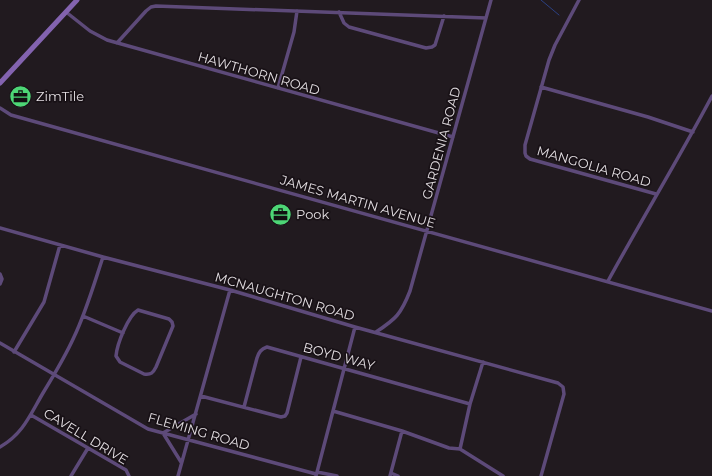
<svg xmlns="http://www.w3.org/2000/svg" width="712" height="476" font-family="Montserrat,sans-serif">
<rect width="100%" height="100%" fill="#211a1f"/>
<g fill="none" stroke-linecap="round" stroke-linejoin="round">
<path stroke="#2c4183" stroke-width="1" d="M 541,0 L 559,15"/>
<path stroke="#5d4a79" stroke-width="3.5" d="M 579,0 L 555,45 L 549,60 L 525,145 L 525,153 L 526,156 L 530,159 L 656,194
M 66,12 L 90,31 L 107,40 L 453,137
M 339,12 L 344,23 L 349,27 L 426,48 L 432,47 L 435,45 L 444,16
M 117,43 L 146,11 L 151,7 L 156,6 L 486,18
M 541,87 L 648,117 L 693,132
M 278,88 L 294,32 L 297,11
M 0,108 L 11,115 L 712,311
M 0,228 L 103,257 L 230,290 L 355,327 L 558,383 L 563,387 L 564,394 L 541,476
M 0,274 L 2,279 L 0,284
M 608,281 C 642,219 679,158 712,96
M 138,310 L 169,319 L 172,322 L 173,326 L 156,367 C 153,373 151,375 144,374 L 120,362 L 116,356 C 117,344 128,316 138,310 Z
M 83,316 L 123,333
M 376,332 C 396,319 401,314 410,291 L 491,0
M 0,343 L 148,429 L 316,474
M 14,352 L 44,302 L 60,245
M 201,396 L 281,417 L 285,416 L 287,413 L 301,357
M 244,407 L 257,358 C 259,352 261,349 267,347 L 470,404
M 333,411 L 402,431 L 449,448 L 460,449 L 503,476
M 31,415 L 126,470 L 129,476
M 0,447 C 23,434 30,415 43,393 C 54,375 65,357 74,337 C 86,312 94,284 103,257
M 460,449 L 470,404 L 483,362
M 181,462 L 163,433 L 196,414
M 317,472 L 337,476
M 391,473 L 398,476
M 71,476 L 88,448
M 178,476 L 230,290
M 316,476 L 355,327
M 390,476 L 402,431"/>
<path stroke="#8363af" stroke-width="5" d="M 0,83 L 77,0"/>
</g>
<defs>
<symbol id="office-disc" viewBox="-11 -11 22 22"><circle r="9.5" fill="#4dd676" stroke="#181116"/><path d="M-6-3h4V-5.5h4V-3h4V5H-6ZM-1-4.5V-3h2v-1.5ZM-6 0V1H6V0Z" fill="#111"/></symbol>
</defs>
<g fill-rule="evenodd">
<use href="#office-disc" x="8" y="84" width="25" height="25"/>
<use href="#office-disc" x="268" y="202" width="25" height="25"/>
</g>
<g text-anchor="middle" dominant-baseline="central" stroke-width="3.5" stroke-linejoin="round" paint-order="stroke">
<g font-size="13" fill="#e4dfe3" stroke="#181116">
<text transform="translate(259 73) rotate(16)">HAWTHORN ROAD</text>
<text transform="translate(441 143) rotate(-75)">GARDENIA ROAD</text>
<text transform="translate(594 166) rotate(16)">MANGOLIA ROAD</text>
<text transform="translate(358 201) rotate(16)">JAMES MARTIN AVENUE</text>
<text transform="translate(285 296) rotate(16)">MCNAUGHTON ROAD</text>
<text transform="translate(339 356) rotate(15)">BOYD WAY</text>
<text transform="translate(199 431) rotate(16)">FLEMING ROAD</text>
<text transform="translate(86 436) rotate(31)">CAVELL DRIVE</text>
</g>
<g font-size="13" fill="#e4dfe3" stroke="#181116" text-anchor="start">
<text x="36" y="96">ZimTile</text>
<text x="296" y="214">Pook</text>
</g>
</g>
</svg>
